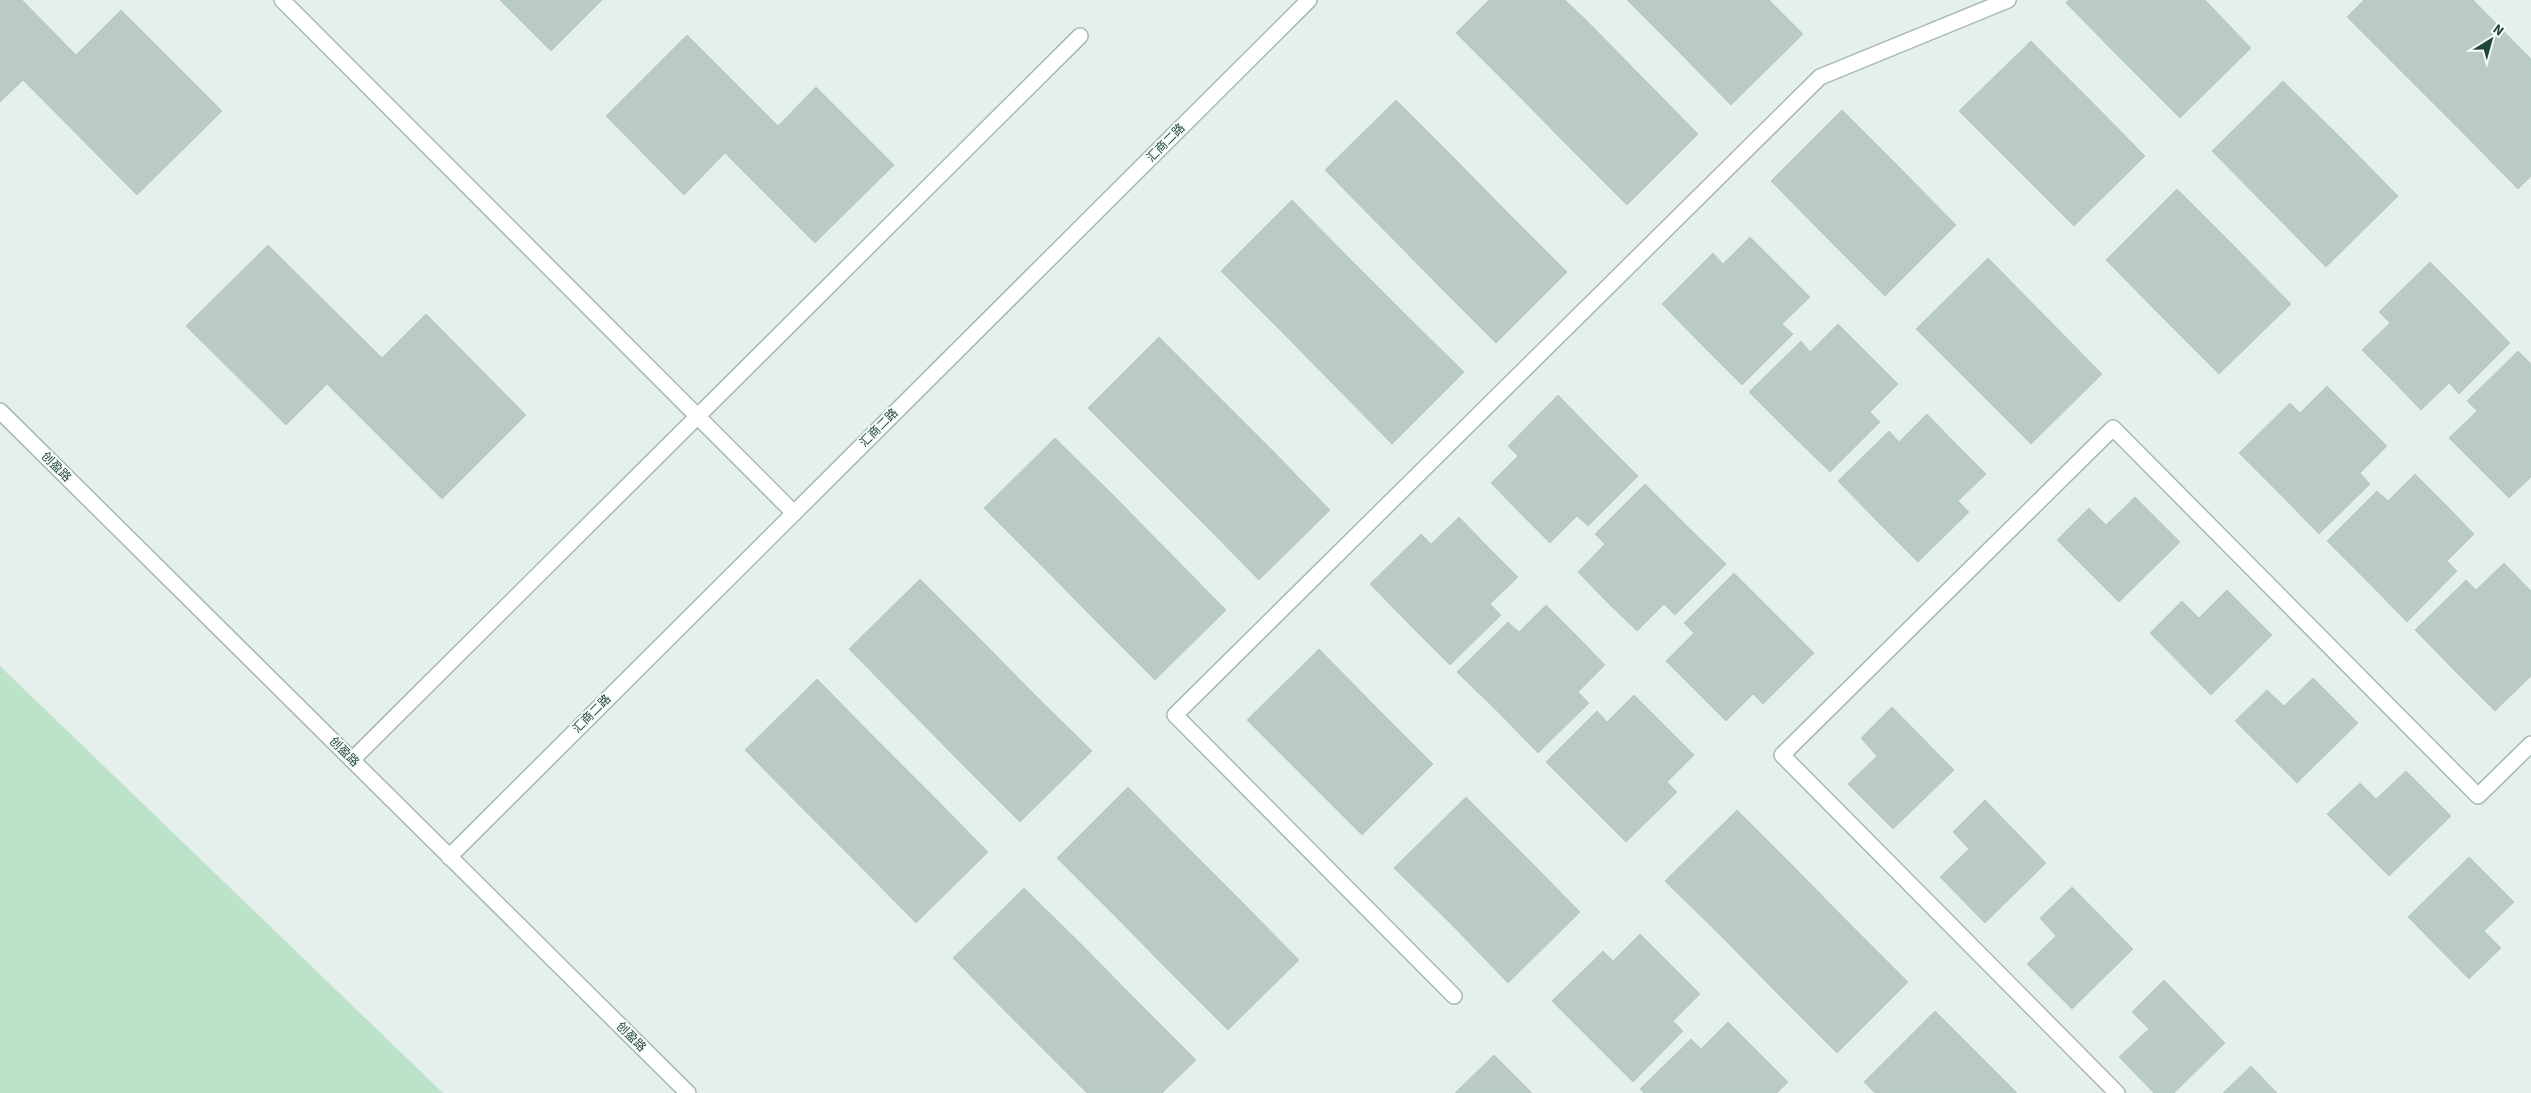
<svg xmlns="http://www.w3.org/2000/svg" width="2531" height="1093" font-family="'Source Sans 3','Noto Sans SC',sans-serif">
<rect width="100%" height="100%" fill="#e5f0ec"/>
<path fill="#bce3c9" d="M 0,666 L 443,1093 L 0,1093 Z"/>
<path fill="#bacbc5" stroke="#b6cac3" d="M 0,0 L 22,0 L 76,55 L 121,10 L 222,111 L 137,195 L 23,80 L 0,102 Z
M 500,0 L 602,0 L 551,51 Z
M 1489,0 L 1565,0 L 1585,19 L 1513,90 L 1456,33 Z
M 1627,0 L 1722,0 L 1674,47 Z
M 1722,0 L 1769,0 L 1803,34 L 1731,105 L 1674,47 Z
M 2069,0 L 2185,0 L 2123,61 L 2066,3 Z
M 2185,0 L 2205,0 L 2251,48 L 2180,118 L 2123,61 Z
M 2364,0 L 2473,0 L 2476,3 L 2404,74 L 2347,17 Z
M 2476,3 L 2531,59 L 2531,63 L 2461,131 L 2404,74 Z
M 1585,19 L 1642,77 L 1570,148 L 1513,90 Z
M 687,35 L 778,126 L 816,87 L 894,165 L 815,243 L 725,153 L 684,195 L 606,116 Z
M 2031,41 L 2088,98 L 2017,169 L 1959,111 Z
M 2531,63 L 2531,176 L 2518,189 L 2461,131 Z
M 1642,77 L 1698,134 L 1627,205 L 1570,148 Z
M 2283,81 L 2341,138 L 2269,209 L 2212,151 Z
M 2088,98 L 2145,156 L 2074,226 L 2017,169 Z
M 1396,100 L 1453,157 L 1382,228 L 1325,170 Z
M 1842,110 L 1899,167 L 1827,238 L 1771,181 Z
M 2341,138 L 2398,196 L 2326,267 L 2269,209 Z
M 1453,157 L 1510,215 L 1439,286 L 1382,228 Z
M 1899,167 L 1956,225 L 1885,296 L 1827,238 Z
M 2177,189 L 2234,246 L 2162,317 L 2106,260 Z
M 1292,200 L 1349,258 L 1278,328 L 1221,271 Z
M 1510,215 L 1567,272 L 1496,343 L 1439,286 Z
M 1750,237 L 1780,267 L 1701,344 L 1662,304 L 1713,253 L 1723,264 Z
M 268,245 L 382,358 L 426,314 L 526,415 L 442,499 L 327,384 L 286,425 L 186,326 Z
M 2234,246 L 2291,304 L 2219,374 L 2162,317 Z
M 1349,258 L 1406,315 L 1335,386 L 1278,328 Z
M 1988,258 L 2045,316 L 1974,387 L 1916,329 Z
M 2430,262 L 2470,302 L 2392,380 L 2362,350 L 2390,323 L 2379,312 Z
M 1780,267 L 1810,297 L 1782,324 L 1793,334 L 1742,385 L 1701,344 Z
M 2470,302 L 2510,343 L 2459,394 L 2449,383 L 2421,410 L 2392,380 Z
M 1406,315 L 1464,372 L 1392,444 L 1335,386 Z
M 2045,316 L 2102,374 L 2031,444 L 1974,387 Z
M 1838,324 L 1868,354 L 1789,432 L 1749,392 L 1801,341 L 1810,352 Z
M 1159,337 L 1216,394 L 1145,465 L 1088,408 Z
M 2518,351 L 2531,364 L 2531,417 L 2479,468 L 2449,438 L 2477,411 L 2467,401 Z
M 1868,354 L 1898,384 L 1870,412 L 1880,422 L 1830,472 L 1789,432 Z
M 2327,386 L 2357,416 L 2279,493 L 2239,453 L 2290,403 L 2300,413 Z
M 1216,394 L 1274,452 L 1202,522 L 1145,465 Z
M 1558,395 L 1598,436 L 1520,513 L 1491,483 L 1518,456 L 1508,446 Z
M 1927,414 L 1956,444 L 1878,522 L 1838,481 L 1889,431 L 1899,442 Z
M 2357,416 L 2387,446 L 2360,473 L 2370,484 L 2319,534 L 2279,493 Z
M 2531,417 L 2531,477 L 2509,498 L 2479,468 Z
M 1598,436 L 1638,476 L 1588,526 L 1577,516 L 1550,543 L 1520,513 Z
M 1055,438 L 1113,495 L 1041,565 L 984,508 Z
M 1956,444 L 1986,474 L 1958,501 L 1969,512 L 1918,562 L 1878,522 Z
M 1274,452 L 1330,510 L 1259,580 L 1202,522 Z
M 2415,474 L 2445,504 L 2367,581 L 2327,541 L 2377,491 L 2388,501 Z
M 1645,484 L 1685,524 L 1607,602 L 1578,572 L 1605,544 L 1595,534 Z
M 1113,495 L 1169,552 L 1098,623 L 1041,565 Z
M 2135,497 L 2180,542 L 2119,602 L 2057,540 L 2089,508 L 2106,525 Z
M 2445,504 L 2474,534 L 2447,561 L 2457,571 L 2407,622 L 2367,581 Z
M 1459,517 L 1488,547 L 1410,625 L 1370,584 L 1421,534 L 1431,544 Z
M 1685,524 L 1726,564 L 1675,615 L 1664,604 L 1637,631 L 1607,602 Z
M 1488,547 L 1518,577 L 1490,604 L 1501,615 L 1450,665 L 1410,625 Z
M 1169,552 L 1226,610 L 1155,680 L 1098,623 Z
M 2504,563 L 2531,591 L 2531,595 L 2455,671 L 2415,630 L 2466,580 L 2476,590 Z
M 1734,573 L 1774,613 L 1696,691 L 1666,661 L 1694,633 L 1684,623 Z
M 920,579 L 977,636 L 906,707 L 849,649 Z
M 2227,590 L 2272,635 L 2211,695 L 2150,633 L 2182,601 L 2199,618 Z
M 2531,595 L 2531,676 L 2495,711 L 2455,671 Z
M 1546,605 L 1576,635 L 1498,712 L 1457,672 L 1508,622 L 1519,632 Z
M 1774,613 L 1814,653 L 1763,704 L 1753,694 L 1726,721 L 1696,691 Z
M 1576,635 L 1605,665 L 1578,692 L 1589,703 L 1538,753 L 1498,712 Z
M 977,636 L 1034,694 L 963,765 L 906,707 Z
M 1319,649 L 1376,707 L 1304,777 L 1247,720 Z
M 2313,678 L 2358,723 L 2297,783 L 2235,721 L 2267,690 L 2284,706 Z
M 817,679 L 874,737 L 802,808 L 745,750 Z
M 1034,694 L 1092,751 L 1020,822 L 963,765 Z
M 1634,695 L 1664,725 L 1586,802 L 1546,762 L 1597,711 L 1607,722 Z
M 1376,707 L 1433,764 L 1362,835 L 1304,777 Z
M 1892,707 L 1954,770 L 1893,829 L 1848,784 L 1877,756 L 1861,738 Z
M 1664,725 L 1694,755 L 1667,782 L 1677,792 L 1626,842 L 1586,802 Z
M 874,737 L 931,794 L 859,865 L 802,808 Z
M 2406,771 L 2451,816 L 2389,876 L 2327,814 L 2360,783 L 2376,799 Z
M 1128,787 L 1185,845 L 1114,915 L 1057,858 Z
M 931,794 L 988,852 L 916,923 L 859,865 Z
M 1466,797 L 1523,854 L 1452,925 L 1394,868 Z
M 1985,800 L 2046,863 L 1985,923 L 1940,877 L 1969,849 L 1953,832 Z
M 1737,810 L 1794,867 L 1723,938 L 1665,881 Z
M 1185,845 L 1242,902 L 1171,973 L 1114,915 Z
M 1523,854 L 1580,912 L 1508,983 L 1452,925 Z
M 2469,857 L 2514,902 L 2484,931 L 2501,948 L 2469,979 L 2408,917 Z
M 1794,867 L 1851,925 L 1780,996 L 1723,938 Z
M 2072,887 L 2133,949 L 2072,1009 L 2027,964 L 2056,936 L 2040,918 Z
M 1024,888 L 1082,945 L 1010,1016 L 953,958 Z
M 1242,902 L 1299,960 L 1228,1030 L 1171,973 Z
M 1851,925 L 1908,982 L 1837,1053 L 1780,996 Z
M 1640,934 L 1670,964 L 1592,1041 L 1552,1001 L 1603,951 L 1613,961 Z
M 1082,945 L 1138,1002 L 1067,1073 L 1010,1016 Z
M 1670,964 L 1700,994 L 1673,1021 L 1683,1031 L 1633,1082 L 1592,1041 Z
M 2164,980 L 2225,1043 L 2174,1093 L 2154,1093 L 2119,1057 L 2149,1029 L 2132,1012 Z
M 1138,1002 L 1196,1060 L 1162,1093 L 1087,1093 L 1067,1073 Z
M 1935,1011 L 1993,1069 L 1968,1093 L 1875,1093 L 1864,1082 Z
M 1728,1022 L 1758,1052 L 1717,1093 L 1644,1093 L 1640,1089 L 1691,1039 L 1701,1049 Z
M 1758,1052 L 1788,1082 L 1777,1093 L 1717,1093 Z
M 1494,1055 L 1532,1093 L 1455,1093 Z
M 2251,1066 L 2277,1093 L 2223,1093 Z
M 1993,1069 L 2017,1093 L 1968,1093 Z"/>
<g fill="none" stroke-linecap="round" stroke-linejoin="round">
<defs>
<path id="service" d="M 282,0 L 794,513
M 352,760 L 1080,36
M 1454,996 L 1175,715 L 1820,77 L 2008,0
M 2117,1093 L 1782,755 L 2113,428 L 2478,796 L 2531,744"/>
<path id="minor" d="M 449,857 L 1309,0"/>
<path id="tertiary" d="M 0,411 L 688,1093"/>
</defs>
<use href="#service" stroke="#a6b9b4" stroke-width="18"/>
<use href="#minor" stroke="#a6b9b4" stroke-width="18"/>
<use href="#tertiary" stroke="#a6b9b4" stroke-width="18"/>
<use href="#service" stroke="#fff" stroke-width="15"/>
<use href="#minor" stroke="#fff" stroke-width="15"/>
<use href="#tertiary" stroke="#fff" stroke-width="15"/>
</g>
<g text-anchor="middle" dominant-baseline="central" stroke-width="4" stroke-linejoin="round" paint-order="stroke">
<g font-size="12" fill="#21443d" stroke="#f6fbf9">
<text transform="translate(1166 143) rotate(-45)">汇商二路</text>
<text transform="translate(879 428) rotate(-45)">汇商二路</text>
<text transform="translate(56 467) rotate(45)">创盈路</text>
<text transform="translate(592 714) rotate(-45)">汇商二路</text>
<text transform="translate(344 752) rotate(45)">创盈路</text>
<text transform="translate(631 1037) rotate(45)">创盈路</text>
</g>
</g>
<g transform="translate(2491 40) rotate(37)" stroke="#f6fbf9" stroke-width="4" paint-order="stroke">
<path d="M0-4L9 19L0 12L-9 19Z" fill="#21443d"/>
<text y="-8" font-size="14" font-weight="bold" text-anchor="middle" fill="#21443d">N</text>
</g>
</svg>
